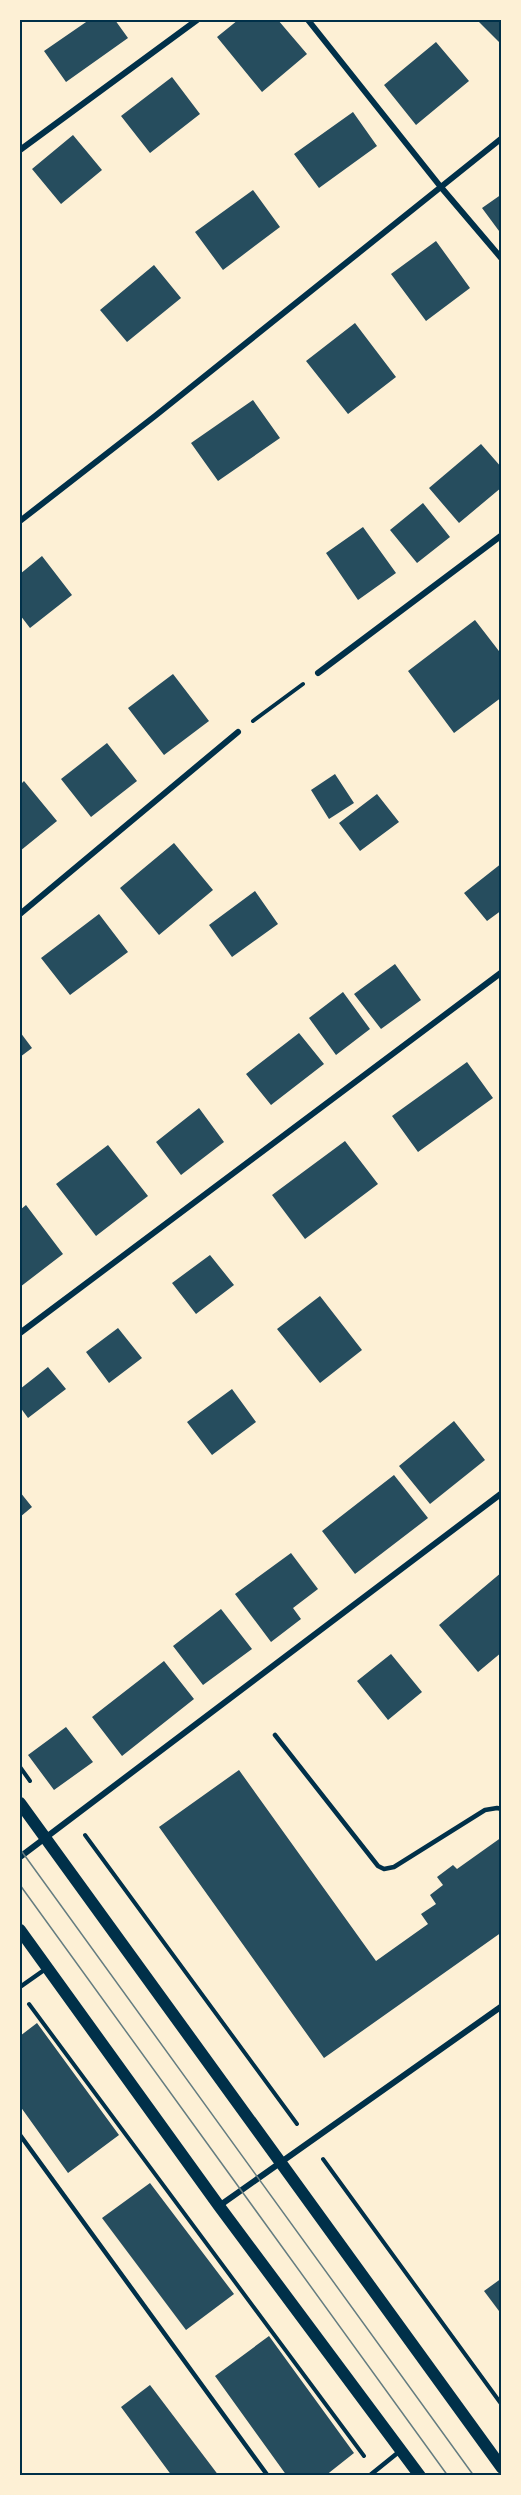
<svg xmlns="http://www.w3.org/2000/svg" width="521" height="2495" font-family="Arial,sans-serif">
<rect width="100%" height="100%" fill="#fdf0d5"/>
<path fill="#264d5e" d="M 89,20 L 115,20 L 128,38 L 66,82 L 44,51 Z
M 238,20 L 278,20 L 307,54 L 262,92 L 217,37 Z
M 477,20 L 502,20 L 502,45 Z
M 436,42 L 469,81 L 416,125 L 384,85 Z
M 172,77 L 200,114 L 150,153 L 121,116 Z
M 353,112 L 377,146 L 319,188 L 294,154 Z
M 73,135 L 102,170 L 61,204 L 32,169 Z
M 253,190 L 280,227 L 223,270 L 195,232 Z
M 502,194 L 502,235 L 482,208 Z
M 436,241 L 470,288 L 426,321 L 391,274 Z
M 154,265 L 181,298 L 127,342 L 100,310 Z
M 355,323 L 396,377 L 348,414 L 306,361 Z
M 253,400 L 280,438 L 218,481 L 191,443 Z
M 481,444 L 502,468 L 502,487 L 459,523 L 429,488 Z
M 423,503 L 450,537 L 417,563 L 390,530 Z
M 363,527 L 396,573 L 358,600 L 326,553 Z
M 42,556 L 72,595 L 30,628 L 20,615 L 20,574 Z
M 475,620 L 502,655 L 502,697 L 454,733 L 408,671 Z
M 173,674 L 209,721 L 164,755 L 128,708 Z
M 107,743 L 137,781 L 91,817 L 61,779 Z
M 335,774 L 354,803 L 329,819 L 311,790 Z
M 24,781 L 57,821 L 20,851 L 20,785 Z
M 377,794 L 399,822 L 360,851 L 339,823 Z
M 174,843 L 213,890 L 159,935 L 120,888 Z
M 502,863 L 502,910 L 487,921 L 464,893 Z
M 255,891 L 278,924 L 232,957 L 209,925 Z
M 99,914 L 128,952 L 70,995 L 41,958 Z
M 395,964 L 421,1000 L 381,1029 L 354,994 Z
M 343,992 L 370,1029 L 336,1055 L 309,1018 Z
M 20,1032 L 32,1048 L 20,1057 Z
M 299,1033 L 324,1064 L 271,1105 L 246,1074 Z
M 467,1062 L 493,1098 L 418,1152 L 392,1116 Z
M 199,1108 L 224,1142 L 181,1175 L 156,1142 Z
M 345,1141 L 378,1184 L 305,1239 L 272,1195 Z
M 108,1145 L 148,1196 L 96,1236 L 56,1184 Z
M 26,1205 L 63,1254 L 20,1287 L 20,1210 Z
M 210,1255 L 234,1285 L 196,1314 L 172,1283 Z
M 320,1296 L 362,1350 L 320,1383 L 277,1329 Z
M 118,1328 L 142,1358 L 109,1383 L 86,1352 Z
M 48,1367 L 66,1389 L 28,1418 L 20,1407 L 20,1389 Z
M 232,1389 L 256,1422 L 212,1455 L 187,1422 Z
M 454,1421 L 485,1460 L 430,1504 L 399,1466 Z
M 394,1475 L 428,1518 L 355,1574 L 322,1531 Z
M 20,1492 L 32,1507 L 20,1517 Z
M 291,1553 L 318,1589 L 293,1608 L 301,1619 L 271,1642 L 235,1594 Z
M 502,1572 L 502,1652 L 478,1672 L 439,1625 Z
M 221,1609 L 252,1649 L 203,1685 L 173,1646 Z
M 391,1654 L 422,1692 L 388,1720 L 357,1681 Z
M 164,1661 L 194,1699 L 122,1756 L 92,1717 Z
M 66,1727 L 93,1762 L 54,1790 L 28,1755 Z
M 239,1770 L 376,1961 L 428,1924 L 421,1914 L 436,1904 L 430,1895 L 443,1885 L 437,1877 L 453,1865 L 457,1869 L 502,1837 L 502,1932 L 324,2058 L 159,1827 Z
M 37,2023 L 119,2135 L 68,2173 L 20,2106 L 20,2036 Z
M 150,2183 L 234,2294 L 186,2330 L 102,2218 Z
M 502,2278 L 502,2315 L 484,2291 Z
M 269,2336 L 354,2453 L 325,2476 L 287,2476 L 215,2376 Z
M 150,2385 L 219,2476 L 172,2476 L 121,2407 Z"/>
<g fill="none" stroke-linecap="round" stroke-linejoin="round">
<path stroke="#003049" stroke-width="4" d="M 253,721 L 303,684
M 20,1767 L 30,1781
M 85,1835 L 297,2124
M 29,2004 L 364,2456
M 323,2159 L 502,2405"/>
<path stroke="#003049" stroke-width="4.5" d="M 275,1735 L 378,1866 L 384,1869 L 394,1867 L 485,1810 L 497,1808 L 502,1809
M 20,1987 L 47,1968
M 20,2135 L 268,2476
M 369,2476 L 400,2451"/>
<path stroke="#003049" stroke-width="6" d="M 308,20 L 440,186 L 502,259
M 20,150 L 197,20
M 20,521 L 155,416 L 502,138
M 318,673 L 502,535
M 20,914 L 238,732
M 20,1333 L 502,972
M 20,1857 L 502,1493
M 219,2206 L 502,2006"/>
<path stroke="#003049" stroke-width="12" d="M 20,1803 L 502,2468
M 20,1930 L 219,2206 L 420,2476"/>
<path stroke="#657d81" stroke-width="1.5" d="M 20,1849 L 474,2476
M 20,1885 L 448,2476"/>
</g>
<rect width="521" height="2495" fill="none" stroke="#fdf0d5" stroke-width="42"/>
<rect x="21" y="21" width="479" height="2453" fill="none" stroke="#003049" stroke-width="2"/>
</svg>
